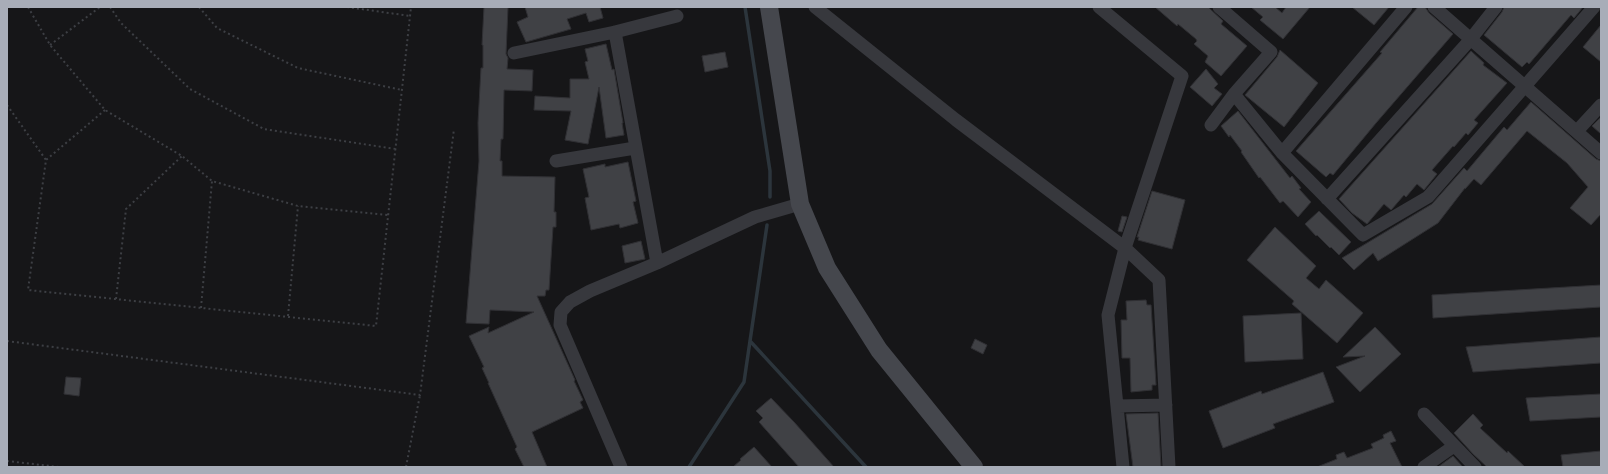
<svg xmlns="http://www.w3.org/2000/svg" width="1608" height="474" font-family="'Asap Condensed',sans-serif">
<rect width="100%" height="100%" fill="#161618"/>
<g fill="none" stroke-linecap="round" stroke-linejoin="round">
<path stroke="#2c353c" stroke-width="3.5" d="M 745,7 L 770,171 L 770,197
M 750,341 L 866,467
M 689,467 L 744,382 L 767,225"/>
</g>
<path fill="#404145" stroke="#303034" d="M 484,7 L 508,7 L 506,54 L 508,58 L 507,69 L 533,70 L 532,91 L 504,90 L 503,139 L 501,139 L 500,161 L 502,161 L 502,176 L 555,177 L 554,212 L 556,212 L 556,227 L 553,227 L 549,290 L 546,290 L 545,296 L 537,296 L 575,380 L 574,381 L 583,400 L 580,402 L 583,408 L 532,432 L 547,467 L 524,467 L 515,449 L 517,447 L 488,383 L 489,383 L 482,368 L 484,367 L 469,336 L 489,327 L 488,333 L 534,312 L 490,310 L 489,324 L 466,323 L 479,161 L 478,123 L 481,68 L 483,68 L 483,45 L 482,45 Z
M 525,7 L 600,7 L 603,18 L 589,22 L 586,13 L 567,19 L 571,29 L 526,42 L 517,22 L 528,17 Z
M 1155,7 L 1208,7 L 1223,21 L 1221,24 L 1247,46 L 1221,76 L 1205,62 L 1208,56 L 1194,44 L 1197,41 L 1196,39 L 1178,24 L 1177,26 Z
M 1251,7 L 1275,7 L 1282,13 L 1286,7 L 1310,7 L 1283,39 L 1260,20 L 1263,17 Z
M 1352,7 L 1389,7 L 1374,25 Z
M 1418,7 L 1425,7 L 1429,13 L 1453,34 L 1376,123 L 1333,175 L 1330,173 L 1326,177 L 1296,151 L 1382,53 L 1380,52 Z
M 1504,7 L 1583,7 L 1574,18 L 1571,15 L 1529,64 L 1527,62 L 1522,67 L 1484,35 L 1502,12 Z
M 1601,25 L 1601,62 L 1583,47 Z
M 606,44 L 612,70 L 614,69 L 623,123 L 622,123 L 624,135 L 606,138 L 599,87 L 588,144 L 565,140 L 571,111 L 534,110 L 535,96 L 570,98 L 570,79 L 589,79 L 585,62 L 588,61 L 585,49 Z
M 1280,50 L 1318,83 L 1284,127 L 1245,95 L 1277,57 Z
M 1471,51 L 1484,63 L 1483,65 L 1507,83 L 1474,120 L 1478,123 L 1468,135 L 1466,133 L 1454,147 L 1453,146 L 1432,170 L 1437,174 L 1424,190 L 1417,184 L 1406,197 L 1404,195 L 1392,209 L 1391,210 L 1384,204 L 1367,224 L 1352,213 L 1339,199 Z
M 725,52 L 728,67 L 705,72 L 702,56 Z
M 1206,69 L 1218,84 L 1214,88 L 1222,94 L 1212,106 L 1190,87 Z
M 1531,102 L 1596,159 L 1601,161 L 1601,214 L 1591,225 L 1570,208 L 1588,187 L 1567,163 L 1527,131 L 1481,185 L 1474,179 L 1465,189 L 1465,188 L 1438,223 L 1378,261 L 1373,253 L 1354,270 L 1342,258 L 1432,204 L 1464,168 L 1467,171 L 1504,127 L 1507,130 Z
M 1238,111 L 1290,178 L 1292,176 L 1301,188 L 1299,189 L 1311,202 L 1298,217 L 1283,201 L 1280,203 L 1260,177 L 1259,178 L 1241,152 L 1242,151 L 1230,135 L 1229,137 L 1221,126 Z
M 1601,117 L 1601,134 L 1592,126 Z
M 628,162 L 636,201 L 633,202 L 638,223 L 620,228 L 619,224 L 591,230 L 585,198 L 589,197 L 583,169 L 605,164 L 605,167 Z
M 1152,191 L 1185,200 L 1172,249 L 1138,240 L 1139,237 L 1137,237 Z
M 1319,211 L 1351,242 L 1339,255 L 1331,247 L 1330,248 L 1317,235 L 1316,236 L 1305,224 Z
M 1122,216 L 1127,217 L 1122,232 L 1118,231 Z
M 1275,227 L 1316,266 L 1306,278 L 1319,289 L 1326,280 L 1363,313 L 1337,343 L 1292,304 L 1294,301 L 1247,260 Z
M 641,241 L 645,259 L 625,263 L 622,246 Z
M 1601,285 L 1601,307 L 1433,318 L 1432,295 Z
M 1146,300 L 1147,305 L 1151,305 L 1156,385 L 1152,385 L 1152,390 L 1131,392 L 1130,358 L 1122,358 L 1121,320 L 1127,320 L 1126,301 Z
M 1301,313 L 1303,359 L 1245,362 L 1243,316 Z
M 1375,327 L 1401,354 L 1360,392 L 1336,367 L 1365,356 L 1343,357 Z
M 1601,337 L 1601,363 L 1473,372 L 1466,347 Z
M 975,339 L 987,345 L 983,354 L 971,348 Z
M 1323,372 L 1334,402 L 1273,424 L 1275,428 L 1223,448 L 1209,411 L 1261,391 L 1262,394 Z
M 66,377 L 81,378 L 79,396 L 64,394 Z
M 1601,394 L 1601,417 L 1530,421 L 1526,398 Z
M 771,398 L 794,422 L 834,467 L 799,467 L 759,422 L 763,418 L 756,411 Z
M 1158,413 L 1161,467 L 1133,467 L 1126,414 Z
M 1473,414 L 1483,425 L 1480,428 L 1507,453 L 1508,451 L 1525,467 L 1487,467 L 1473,454 L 1454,433 Z
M 1391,431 L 1396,441 L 1390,443 L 1402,467 L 1317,467 L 1337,459 L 1336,455 L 1344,452 L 1347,458 L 1373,448 L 1371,444 L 1384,438 L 1383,435 Z
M 754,447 L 772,467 L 733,467 L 741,460 L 740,459 Z
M 1601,451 L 1601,467 L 1563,467 L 1561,455 Z
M 1453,456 L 1462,466 L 1461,467 L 1438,467 Z"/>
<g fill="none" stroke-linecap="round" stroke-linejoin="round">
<path stroke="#3d3f44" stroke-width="2" stroke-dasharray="2 3" stroke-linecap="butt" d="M 28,7 L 50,45 L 105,110 L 182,156 L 212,181 L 298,206 L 388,215
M 110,7 L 121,23 L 190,89 L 264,129 L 396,149
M 199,7 L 217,28 L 298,68 L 402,90
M 347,7 L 410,16
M 50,45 L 100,7
M 7,105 L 46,160
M 105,110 L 46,160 L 28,290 L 376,326 L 411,7
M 116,299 L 126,209 L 182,156
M 201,308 L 212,181
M 288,316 L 298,206
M 7,341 L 420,395 L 454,129
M 7,461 L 59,467
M 406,467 L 420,395"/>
<path stroke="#37383d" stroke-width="13" d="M 815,7 L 956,120 L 1125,248 L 1159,280 L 1169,467
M 1099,7 L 1182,76 L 1125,248 L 1108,315 L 1123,467
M 1434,7 L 1601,153
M 615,32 L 657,263
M 514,53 L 615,32 L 677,16
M 1234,94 L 1282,153 L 1363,235 L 1428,197 L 1594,7
M 1211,125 L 1234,94 L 1271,52 L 1219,7
M 1577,131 L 1601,105
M 1282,153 L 1406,7
M 556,161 L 635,148
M 1327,199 L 1470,40 L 1496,7
M 1118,406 L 1166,405
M 1424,414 L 1475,467
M 621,467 L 560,325 L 561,312 L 570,302 L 590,291 L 657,263 L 755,217 L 800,204
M 1424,467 L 1454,446"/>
<path stroke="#45474d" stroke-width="18" d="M 769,7 L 800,204 L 827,268 L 879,350 L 974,467"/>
</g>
<rect width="1608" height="474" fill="none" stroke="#a8adb8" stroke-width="16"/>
</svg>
